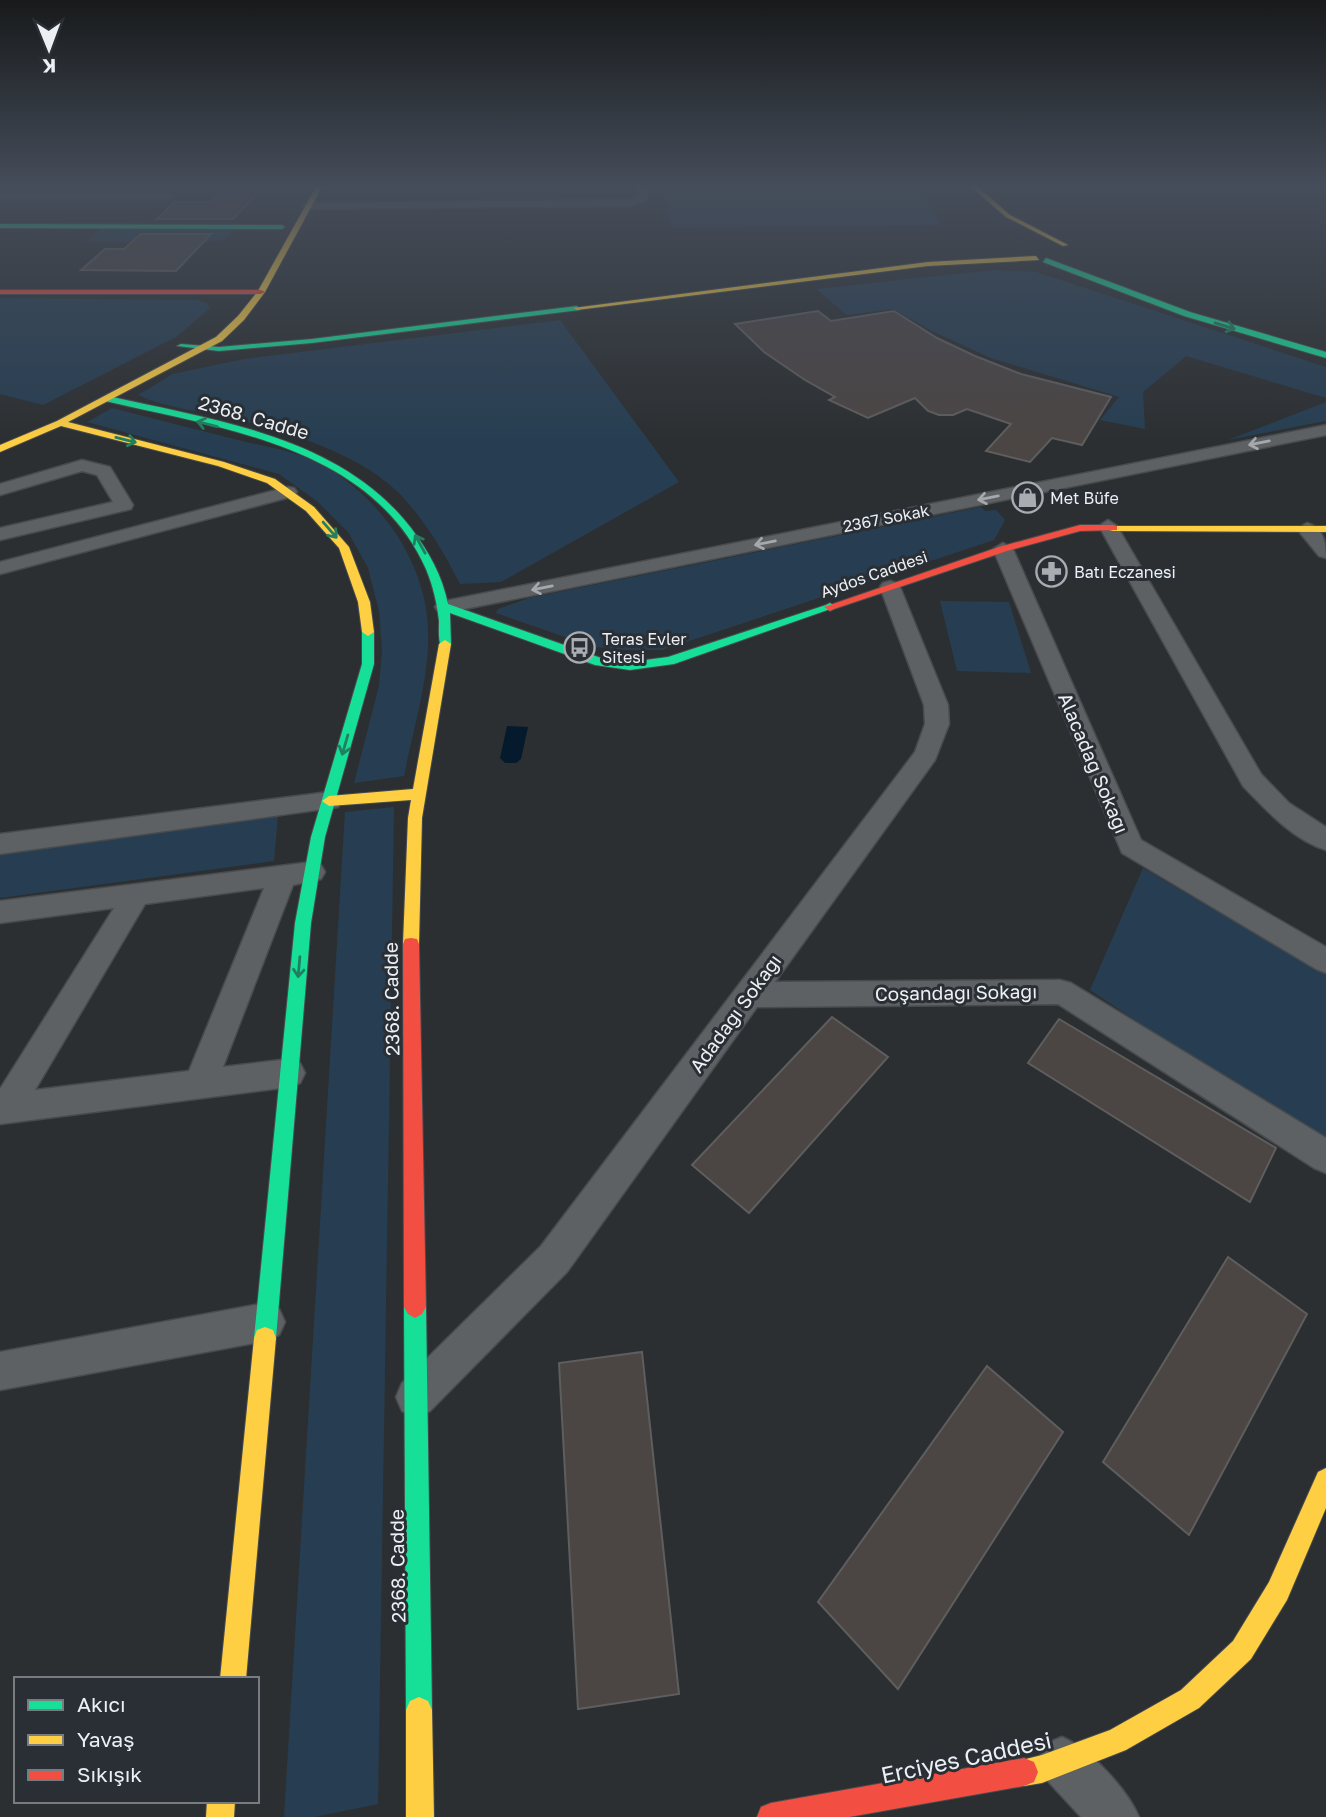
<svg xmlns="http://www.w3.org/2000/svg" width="1326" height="1817" font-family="'Golos Text',sans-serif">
<rect width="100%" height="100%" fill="#2c2f31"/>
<path fill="#273e52" d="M 794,187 L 915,187 L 942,225 L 672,228 L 663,191 L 795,189 Z
M 101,229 L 233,230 L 225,239 L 208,242 L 86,242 Z
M 994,270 L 1036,272 L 1326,367 L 1326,398 L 1186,356 L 1143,392 L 1145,429 L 1100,420 L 1119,397 L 991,358 L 932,331 L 893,309 L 847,315 L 816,289 Z
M 0,298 L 197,300 L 207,303 L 210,308 L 176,337 L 43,405 L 0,394 Z
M 560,320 L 679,482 L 501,582 L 460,584 C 444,552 425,521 401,495 C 361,454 286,431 232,418 C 200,411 168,409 138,395 L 173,374 L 244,359 Z
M 1326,402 L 1326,421 L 1228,440 Z
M 112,408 C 155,419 198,430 242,441 C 262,446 284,449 304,457 C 371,483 426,557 428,629 C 430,677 413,729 404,776 L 354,783 L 379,686 L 382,651 L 379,611 L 368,568 L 348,532 L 318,502 L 279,474 L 87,422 Z
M 981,507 L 985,511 L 996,510 L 1005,520 L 994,540 L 662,650 L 626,650 L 594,647 L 496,613 L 498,609 L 529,598 Z
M 940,601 L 1009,602 L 1031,673 L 957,671 Z
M 394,807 L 378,1804 L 314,1817 L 284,1817 L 345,812 Z
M 278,815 L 274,861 L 0,898 L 0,851 Z
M 1143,868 L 1326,975 L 1326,1148 L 1090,990 Z"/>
<path fill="#051a2c" d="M 507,726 L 528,727 L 521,759 L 516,763 L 505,763 L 500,758 Z"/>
<path fill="#4b4544" stroke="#5f5e5e" stroke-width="2" d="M 223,191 L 260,191 L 233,219 L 157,219 L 175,202 L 211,202 Z
M 141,234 L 211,234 L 176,271 L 81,270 L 105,249 L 124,249 Z
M 818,311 L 831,321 L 894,311 L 937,338 L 975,356 L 1021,374 L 1111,397 L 1082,445 L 1052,438 L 1030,462 L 986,451 L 1011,424 L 967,409 L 953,415 L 939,415 L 928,411 L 915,398 L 868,418 L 829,400 L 835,397 L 805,380 L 764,352 L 735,324 Z
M 832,1017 L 888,1057 L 749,1213 L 692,1165 Z
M 1059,1019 L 1276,1148 L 1250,1202 L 1028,1063 Z
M 1228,1257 L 1307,1314 L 1189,1535 L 1103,1462 Z
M 642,1352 L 679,1694 L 578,1709 L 559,1363 Z
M 987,1366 L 1063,1432 L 898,1689 L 818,1602 Z"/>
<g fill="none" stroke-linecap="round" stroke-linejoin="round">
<defs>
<path id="street" d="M 637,187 L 647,187 L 647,200 L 629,206 L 309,209 L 303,206 L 309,203 L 629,200 L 636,198 Z
M 0,193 L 168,193 L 174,196 L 168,199 L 0,199 Z
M 1326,425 L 1326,435 L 445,613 L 438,611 L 435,607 L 438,603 L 445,601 Z
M 82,460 L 110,467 L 133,505 L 131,509 L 0,540 L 0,528 L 113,502 L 97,475 L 82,471 L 0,495 L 0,484 Z
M 288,487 L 294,488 L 297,492 L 294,496 L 0,574 L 0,562 Z
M 1108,520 L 1117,526 L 1261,774 L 1289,803 L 1326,827 L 1326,850 C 1293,840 1266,810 1243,786 L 1099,526 Z
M 1307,523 C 1324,528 1326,543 1326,558 L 1319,556 L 1297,529 Z
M 1003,543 L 1013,549 L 1141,840 L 1326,947 L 1326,973 L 1316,969 L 1122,853 L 993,549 Z
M 890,581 L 897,583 L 900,587 L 948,705 L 949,724 L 935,760 L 775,982 L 1060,980 L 1071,983 L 1326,1138 L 1326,1173 L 1314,1168 L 1058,1004 L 757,1007 L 567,1272 L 430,1411 L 416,1417 L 402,1411 L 396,1397 L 402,1383 L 541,1246 L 915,752 L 925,724 L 924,705 L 880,587 L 883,583 Z
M 329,792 L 338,795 L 342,801 L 338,807 L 0,854 L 0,834 Z
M 311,862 L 321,865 L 325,872 L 321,879 L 293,885 L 223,1067 L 289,1059 L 300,1063 L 305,1073 L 300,1083 L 289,1087 L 0,1124 L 0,1089 L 114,908 L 0,923 L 0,901 ZM 264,888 L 189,1071 L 35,1090 L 145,904 Z
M 266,1303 L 279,1309 L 285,1322 L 279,1335 L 266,1341 L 0,1390 L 0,1352 Z
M 1062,1737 C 1090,1749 1127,1789 1139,1817 L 1081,1817 L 1045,1778 L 1038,1761 L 1045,1744 Z"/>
<path id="fast" d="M 0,224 L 282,225 L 285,227 L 282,229 L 0,228 Z
M 1046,258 L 1190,312 L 1326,352 L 1326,358 L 1184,316 L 1043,262 Z
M 577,306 L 580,310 L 312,343 L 219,351 L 177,346 L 181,344 L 219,347 L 312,339 Z
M 108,396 C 214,420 340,436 411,528 C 429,552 442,575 448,604 L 601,658 L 630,662 L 668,657 L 826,605 L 830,603 L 836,607 L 674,664 L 630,670 L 595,665 L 450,613 L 451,644 L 445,648 L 441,647 C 438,639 439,629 439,621 C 437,603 433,586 426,569 C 371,446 220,428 105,401 L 105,397 Z
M 368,628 L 374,632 L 374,664 L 325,837 L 311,923 L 276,1338 L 273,1346 L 265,1349 L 257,1346 L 254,1338 L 295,923 L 311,837 L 362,664 L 362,632 Z
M 415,1296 L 422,1300 L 426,1307 L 432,1710 L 428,1719 L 419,1723 L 410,1719 L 406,1710 L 404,1307 L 408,1300 Z"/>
<path id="slow" d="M 316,187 L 322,187 L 265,292 L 244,320 L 222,341 L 68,422 L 224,462 L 275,479 L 314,507 L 349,547 L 370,602 L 374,632 L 368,636 L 362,632 L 358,602 L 339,548 L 306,511 L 267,483 L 218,466 L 61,426 L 0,452 L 0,445 L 57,421 L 216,337 L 238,316 L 258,291 Z
M 971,187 L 978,187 L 1010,215 L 1068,245 L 1063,246 L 1006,217 Z
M 1036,256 L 1039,260 L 928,266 L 577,310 L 573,308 L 928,262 Z
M 1109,526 L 1326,526 L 1326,532 L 1113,531 L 1109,530 Z
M 445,640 L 451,644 L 422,818 L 419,944 L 417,949 L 405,949 L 403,944 L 408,818 L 411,800 L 329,806 L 322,801 L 329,796 L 413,789 L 439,644 Z
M 265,1327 L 273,1330 L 276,1338 L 246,1679 L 220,1679 L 254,1338 L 257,1330 Z
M 1326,1468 L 1326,1508 L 1287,1600 L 1251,1659 L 1199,1708 L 1126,1750 L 1042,1783 L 1024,1786 L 1014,1782 L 1010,1772 L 1014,1762 L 1042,1755 L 1110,1730 L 1181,1690 L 1233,1641 L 1269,1582 L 1318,1472 Z
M 419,1697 L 428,1701 L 432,1710 L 434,1817 L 406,1817 L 406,1710 L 410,1701 Z
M 207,1801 L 235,1801 L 234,1817 L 206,1817 Z"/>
<path id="jam" d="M 0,290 L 261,290 L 265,292 L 261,294 L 0,294 Z
M 1113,525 L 1117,526 L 1117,530 L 1080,531 L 1007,551 L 834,609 L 830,611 L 824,607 L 999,547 L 1080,525 Z
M 411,938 L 417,939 L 419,944 L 426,1307 L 422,1314 L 415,1318 L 408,1314 L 404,1307 L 403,944 L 405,939 Z
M 1024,1758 L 1034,1762 L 1038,1772 L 1034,1782 L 1024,1786 L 849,1817 L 757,1817 L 761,1807 L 771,1803 Z"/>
</defs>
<use href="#street" stroke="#484b4d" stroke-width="3"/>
<use href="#fast" stroke="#484b4d" stroke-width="2"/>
<use href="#slow" stroke="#484b4d" stroke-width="2"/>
<use href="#jam" stroke="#484b4d" stroke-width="2"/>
<use href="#street" fill="#5e6163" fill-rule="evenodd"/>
<use href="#fast" fill="#16e098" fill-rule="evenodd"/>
<use href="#slow" fill="#ffcf43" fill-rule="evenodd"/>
<use href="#jam" fill="#f24e42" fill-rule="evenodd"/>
</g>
<defs><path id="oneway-shaft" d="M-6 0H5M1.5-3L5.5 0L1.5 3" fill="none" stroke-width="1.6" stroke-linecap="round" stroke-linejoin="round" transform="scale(1.75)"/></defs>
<g stroke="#207f61">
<use href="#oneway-shaft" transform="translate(1225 326) rotate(17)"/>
<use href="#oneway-shaft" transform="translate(207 424) rotate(-166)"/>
<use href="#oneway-shaft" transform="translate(126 440) rotate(14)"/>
<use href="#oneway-shaft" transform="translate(330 530) rotate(49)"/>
<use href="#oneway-shaft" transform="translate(420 544) rotate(-119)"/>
<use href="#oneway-shaft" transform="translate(345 745) rotate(106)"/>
<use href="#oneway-shaft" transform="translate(299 967) rotate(95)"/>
</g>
<g stroke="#a5a8ac">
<use href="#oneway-shaft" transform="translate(1259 443) rotate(169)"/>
<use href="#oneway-shaft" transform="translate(988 498) rotate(169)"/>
<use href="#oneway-shaft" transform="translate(765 543) rotate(169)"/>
<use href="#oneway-shaft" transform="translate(542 588) rotate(169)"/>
</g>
<linearGradient id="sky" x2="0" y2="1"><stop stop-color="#181a1b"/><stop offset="0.42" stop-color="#454d5a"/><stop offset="1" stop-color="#454d5a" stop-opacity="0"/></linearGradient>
<rect width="1326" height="442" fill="url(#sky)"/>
<defs>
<symbol id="shop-ring" viewBox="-11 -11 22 22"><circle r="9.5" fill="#292f34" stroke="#a9acb0" stroke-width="1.5"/><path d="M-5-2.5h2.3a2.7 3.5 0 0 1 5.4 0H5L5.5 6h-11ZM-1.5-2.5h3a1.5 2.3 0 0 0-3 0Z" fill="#a9acb0"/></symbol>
<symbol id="pharmacy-ring" viewBox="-11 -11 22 22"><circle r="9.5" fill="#292f34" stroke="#a9acb0" stroke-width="1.5"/><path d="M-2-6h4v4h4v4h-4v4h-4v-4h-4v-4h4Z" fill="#a9acb0"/></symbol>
<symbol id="bus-ring" viewBox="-11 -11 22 22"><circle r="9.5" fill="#292f34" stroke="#a9acb0" stroke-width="1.5"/><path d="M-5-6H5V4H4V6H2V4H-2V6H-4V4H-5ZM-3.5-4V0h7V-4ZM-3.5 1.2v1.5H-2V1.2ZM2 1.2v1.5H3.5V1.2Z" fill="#a9acb0"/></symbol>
</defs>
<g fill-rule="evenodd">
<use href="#shop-ring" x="1010" y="480" width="35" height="35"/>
<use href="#pharmacy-ring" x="1034" y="554" width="35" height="35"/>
<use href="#bus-ring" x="562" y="630" width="35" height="35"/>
</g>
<g text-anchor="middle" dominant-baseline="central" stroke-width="6" stroke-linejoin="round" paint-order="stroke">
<g font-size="16" fill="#ecf0f4" stroke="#292f34" text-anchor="start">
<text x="1050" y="498">Met Büfe</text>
<text x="1074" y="572">Batı Eczanesi</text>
<text x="602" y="639">Teras Evler<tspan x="602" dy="18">Sitesi</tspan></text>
</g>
<g font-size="16" fill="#ecf0f4" stroke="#292f34">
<text transform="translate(886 518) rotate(-11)">2367 Sokak</text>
<text transform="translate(874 574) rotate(-19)">Aydos Caddesi</text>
</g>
<g font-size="19" fill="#ecf0f4" stroke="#292f34">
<text transform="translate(254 417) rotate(16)">2368. Cadde</text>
<text transform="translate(1094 763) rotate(67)">Alacadağ Sokağı</text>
<text transform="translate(956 992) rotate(-1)">Coşandağı Sokağı</text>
<text transform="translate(391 999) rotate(-91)">2368. Cadde</text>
<text transform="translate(735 1013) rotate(-54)">Adadağı Sokağı</text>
<text transform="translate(397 1566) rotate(-91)">2368. Cadde</text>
</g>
<g font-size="23" fill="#ecf0f4" stroke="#292f34">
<text transform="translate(966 1757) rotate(-12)">Erciyes Caddesi</text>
</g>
</g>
<rect x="14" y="1677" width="245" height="126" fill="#292f34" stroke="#777c81" stroke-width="2"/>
<rect x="28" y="1700" width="35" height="10" fill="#16e098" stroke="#777c81" stroke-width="2"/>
<text x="77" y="1712" font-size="21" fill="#ecf0f4">Akıcı</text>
<rect x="28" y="1735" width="35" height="10" fill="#ffcf43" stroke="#777c81" stroke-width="2"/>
<text x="77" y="1747" font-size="21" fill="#ecf0f4">Yavaş</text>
<rect x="28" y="1770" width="35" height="10" fill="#f24e42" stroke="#777c81" stroke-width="2"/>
<text x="77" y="1782" font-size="21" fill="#ecf0f4">Sıkışık</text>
<g transform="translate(49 49) rotate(179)" stroke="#292f34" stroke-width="5" paint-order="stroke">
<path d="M0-5L12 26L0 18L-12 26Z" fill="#ecf0f4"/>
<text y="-10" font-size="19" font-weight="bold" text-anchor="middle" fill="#ecf0f4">K</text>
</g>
</svg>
